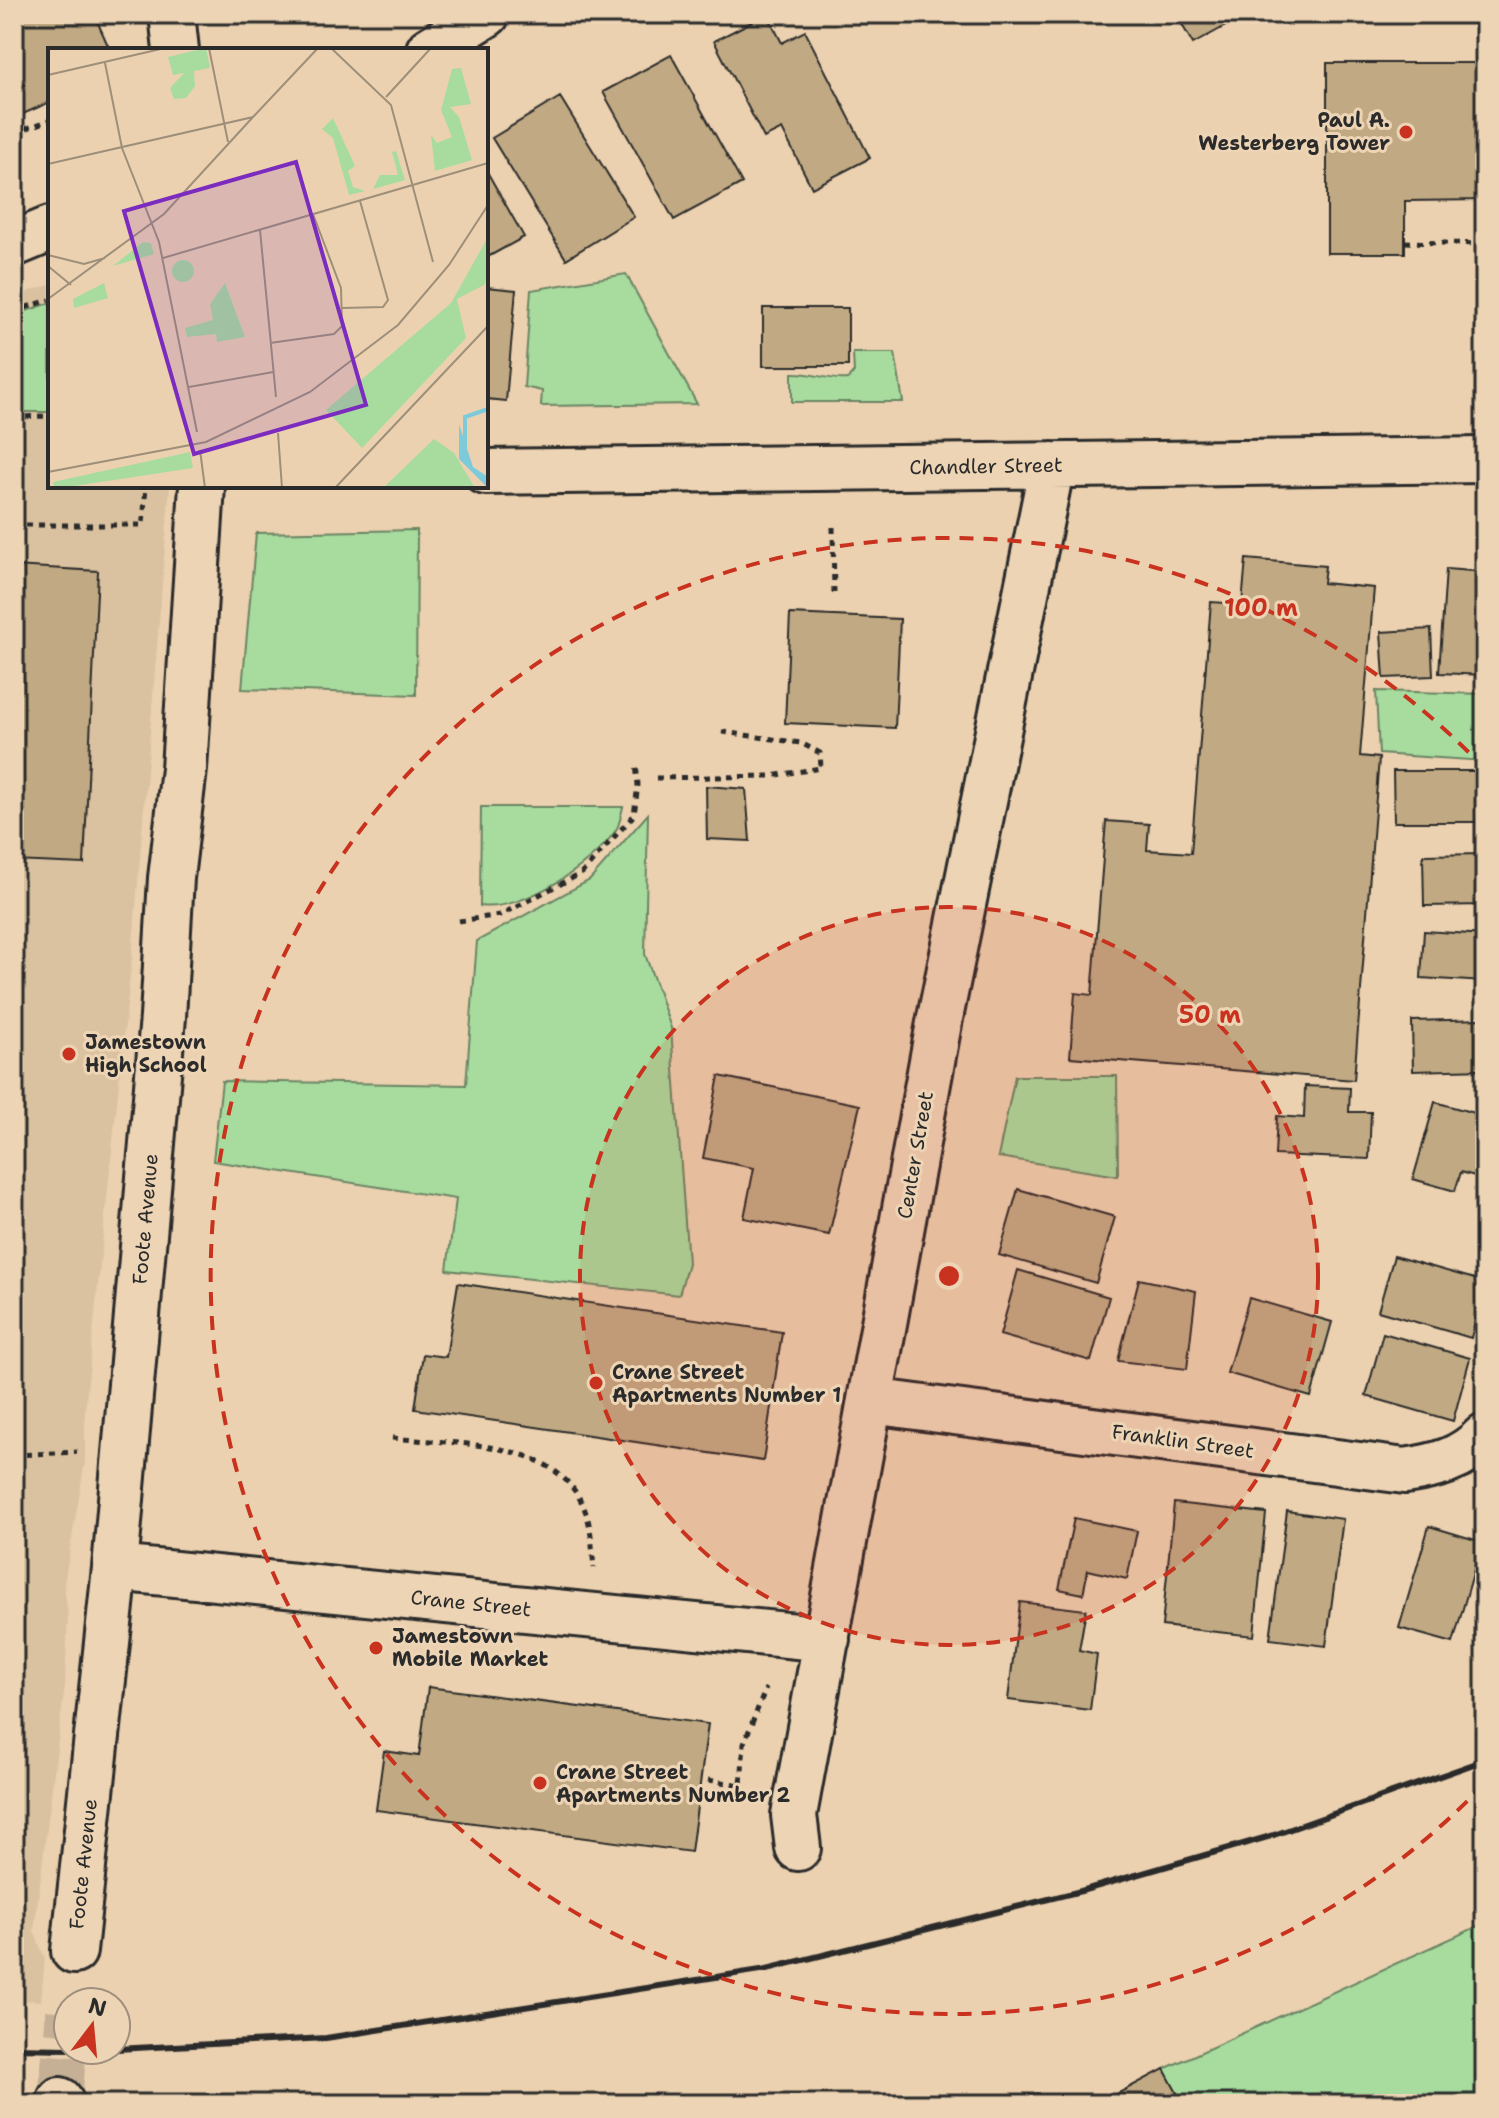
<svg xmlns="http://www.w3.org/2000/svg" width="1499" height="2118" font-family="'Shantell Sans',sans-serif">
<rect width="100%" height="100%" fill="#ebd1af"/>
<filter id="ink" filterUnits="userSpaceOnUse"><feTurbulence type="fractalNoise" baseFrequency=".0125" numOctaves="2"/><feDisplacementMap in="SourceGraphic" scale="16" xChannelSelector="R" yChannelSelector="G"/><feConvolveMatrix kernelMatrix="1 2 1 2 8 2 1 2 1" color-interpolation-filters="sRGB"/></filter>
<g filter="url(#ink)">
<path fill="#dac2a0" d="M 50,285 L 50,486 L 170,486 L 132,957 L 85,1411 L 85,1462 L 64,1584 L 68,1616 L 65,1685 L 34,1931 L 45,1958 L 41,2001 L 14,2000 L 14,296 Z"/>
<path fill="#a8dc9e" stroke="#6a8464" stroke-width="2" d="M 626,274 L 697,404 L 541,406 L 542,391 L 524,387 L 531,290 Z
M 50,303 L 50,412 L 14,412 L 14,315 Z
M 853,353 L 895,353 L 903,402 L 792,402 L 792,373 C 812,372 828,381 848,379 L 854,372 Z
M 417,530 L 416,695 L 242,689 L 256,533 Z
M 1376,691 L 1485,694 L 1485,761 L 1379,754 Z
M 481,807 L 623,807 C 621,814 620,824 616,830 C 593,865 522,912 480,906 Z
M 648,814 L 645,954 L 671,1028 L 688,1263 L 679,1295 L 447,1270 L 456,1199 L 213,1161 L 222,1081 L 466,1085 L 477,941 L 590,880 Z
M 1015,1076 L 1117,1076 L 1118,1176 L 998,1157 Z
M 1485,1923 L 1485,2104 L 1183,2104 L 1164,2069 Z"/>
<path fill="#c1aa83" stroke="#2b2b2b" stroke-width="2" d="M 14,14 L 94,14 L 110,50 L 50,50 L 50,102 L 14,118 Z
M 767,14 L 782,43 L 805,31 L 870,158 L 812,188 L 782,129 L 764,138 L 714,41 Z
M 1176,14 L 1247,14 L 1193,44 Z
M 671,55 L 742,183 L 674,220 L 603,92 Z
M 1327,63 L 1485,63 L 1485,200 L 1405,201 L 1405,253 L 1327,253 Z
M 560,97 L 634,217 L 566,259 L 492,138 Z
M 486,170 L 524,237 L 486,258 Z
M 486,287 L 516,290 L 506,401 L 486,399 Z
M 763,308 L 848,308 L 848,366 L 763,366 Z
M 1246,559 L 1325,566 L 1323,583 L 1374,588 L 1360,756 L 1379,758 L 1354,1080 L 1070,1057 L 1075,993 L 1092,995 L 1106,821 L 1149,824 L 1147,850 L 1191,853 L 1211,602 L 1242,604 Z
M 14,566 L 98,571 L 84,864 L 14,861 Z
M 1446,569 L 1485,572 L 1485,675 L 1439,673 Z
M 790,614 L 900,619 L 895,728 L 785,723 Z
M 1431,629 L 1433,676 L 1384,678 L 1381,632 Z
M 1393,771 L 1485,771 L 1485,822 L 1394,822 Z
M 706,786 L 746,789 L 750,841 L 707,839 Z
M 1485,854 L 1485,905 L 1424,906 L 1423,855 Z
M 1424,931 L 1485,935 L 1485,982 L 1421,978 Z
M 1485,1019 L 1485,1069 L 1413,1071 L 1412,1021 Z
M 719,1076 L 860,1105 L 829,1235 L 744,1218 L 754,1168 L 703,1158 Z
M 1305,1086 L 1350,1088 L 1349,1112 L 1371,1112 L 1369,1159 L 1275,1155 L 1277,1116 L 1304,1118 Z
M 1435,1102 L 1485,1116 L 1485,1179 L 1461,1172 L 1455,1191 L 1413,1179 Z
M 1018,1189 L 1115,1217 L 1096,1283 L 999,1255 Z
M 1394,1256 L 1485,1282 L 1471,1338 L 1378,1311 Z
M 1018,1270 L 1109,1297 L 1091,1361 L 1000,1335 Z
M 1139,1279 L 1196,1291 L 1187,1369 L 1118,1361 Z
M 458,1283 L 782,1332 L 763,1461 L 415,1409 L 423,1354 L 446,1357 Z
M 1249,1298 L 1332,1322 L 1311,1397 L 1227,1373 Z
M 1383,1333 L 1470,1358 L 1453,1421 L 1366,1396 Z
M 1174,1503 L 1266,1513 L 1254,1636 L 1162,1626 Z
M 1287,1511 L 1343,1519 L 1326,1646 L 1270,1639 Z
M 1074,1518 L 1137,1531 L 1127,1579 L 1088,1570 L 1083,1594 L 1059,1589 Z
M 1429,1526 L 1482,1542 L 1453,1643 L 1399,1628 Z
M 1020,1602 L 1086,1610 L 1079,1650 L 1097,1654 L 1090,1710 L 1008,1700 Z
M 428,1687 L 708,1724 L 691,1852 L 376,1810 L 384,1751 L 419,1756 Z
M 1164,2069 L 1183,2104 L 1098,2104 Z"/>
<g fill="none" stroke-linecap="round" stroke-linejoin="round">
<path stroke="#c5b095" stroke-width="44" stroke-dasharray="44 22" stroke-linecap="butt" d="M 60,2100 L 68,2012"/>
<defs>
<path id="minor" d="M 172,14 L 176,50
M 429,50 L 487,14
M 14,244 L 50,229
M 486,472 L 1485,460
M 871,1401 L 1405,1471 C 1437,1466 1462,1460 1485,1436
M 115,1568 L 827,1639
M 798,1848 L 794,1815 L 939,1023 L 1052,465
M 74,1951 L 115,1568 L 163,1017 L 171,878 L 184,769 L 202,486
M 59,2104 L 60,2100"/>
</defs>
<use href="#minor" stroke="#2b2b2b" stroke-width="50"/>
<path stroke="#2b2b2b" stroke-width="5" stroke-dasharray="6 6" stroke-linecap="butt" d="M 14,133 L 50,120
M 1405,242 L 1485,244
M 1483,244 L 1484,200
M 14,311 L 50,300
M 14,417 L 50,416
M 14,525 L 143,525 L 146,486
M 833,527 L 834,597
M 656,778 L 771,776 L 821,768 L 820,753 L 801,743 L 716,731
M 459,921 L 500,915 L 582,873 L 634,815 L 638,785 L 636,763
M 392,1438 C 456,1445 560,1437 586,1513 C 592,1530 592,1550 594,1568
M 14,1455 L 77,1452
M 708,1780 L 741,1785 L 744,1743 L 766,1688"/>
<use href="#minor" stroke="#edd4b5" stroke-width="44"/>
<path stroke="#2b2b2b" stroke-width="6" d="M 14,2048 L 68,2049
M 116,2049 L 326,2038 L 767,1969 L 1081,1891 L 1271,1836 L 1485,1760"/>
</g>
</g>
<circle cx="949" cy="1276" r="369" fill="#c8321e" fill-opacity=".12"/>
<g fill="none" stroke="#c8321e" stroke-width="4" stroke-dasharray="14 10">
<circle cx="949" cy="1276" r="369"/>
<path d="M1484 1784A738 738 0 1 1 1484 768"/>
</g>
<g fill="#c8321e" stroke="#edd4b5" stroke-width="3">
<circle cx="1406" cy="132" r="8"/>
<circle cx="69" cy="1054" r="8"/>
<circle cx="596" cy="1383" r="8"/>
<circle cx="376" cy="1648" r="8"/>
<circle cx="540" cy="1783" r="8"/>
</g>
<g text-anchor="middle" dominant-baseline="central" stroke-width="6" stroke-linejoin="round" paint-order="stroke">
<g font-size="20" font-weight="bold" fill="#2b2b2b" stroke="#edd4b5" text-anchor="start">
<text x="1390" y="120" text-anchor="end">Paul A.<tspan x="1390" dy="23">Westerberg Tower</tspan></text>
<text x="85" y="1042">Jamestown<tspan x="85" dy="23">High School</tspan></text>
<text x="612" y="1372">Crane Street<tspan x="612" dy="23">Apartments Number 1</tspan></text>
<text x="392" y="1636">Jamestown<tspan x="392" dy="23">Mobile Market</tspan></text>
<text x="556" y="1772">Crane Street<tspan x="556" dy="23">Apartments Number 2</tspan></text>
</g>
<g font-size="20" fill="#2b2b2b" stroke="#edd4b5">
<text transform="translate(986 466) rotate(-1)">Chandler Street</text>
<text transform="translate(915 1155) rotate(-80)">Center Street</text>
<text transform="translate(145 1219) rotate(-85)">Foote Avenue</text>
<text transform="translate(1183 1441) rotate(8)">Franklin Street</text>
<text transform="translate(471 1603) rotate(6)">Crane Street</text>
<text transform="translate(83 1864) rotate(-84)">Foote Avenue</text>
</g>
</g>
<g transform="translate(48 48)">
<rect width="440" height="440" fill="#ebd1af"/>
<path d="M 158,0 L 162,20 L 146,23 L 147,38 L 138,50 L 126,51 L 122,40 L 136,25 L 125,27 L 120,9 ZM 413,20 L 423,56 L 402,59 L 411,69 L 424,112 L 387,123 L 383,87 L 389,95 L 404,89 L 393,62 L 404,21 ZM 285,70 L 307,118 L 300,123 L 305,139 L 317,143 L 301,147 L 285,90 L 274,81 ZM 348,103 L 357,132 L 325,141 L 332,127 L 350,127 L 344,104 ZM 440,189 L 440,230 L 436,237 L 409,251 L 418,290 L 314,400 L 278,362 L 403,255 ZM 95,194 L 103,195 L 106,206 L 65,218 ZM124 223a11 11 0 1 1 22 0a11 11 0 1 1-22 0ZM 56,235 L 60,250 L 26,260 L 25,251 ZM 177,235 L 197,289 L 169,294 L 168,286 L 139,289 L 137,280 L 165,272 L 162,256 ZM 386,391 L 406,405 L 427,440 L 335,440 ZM 142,404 L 145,420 L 20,439 L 6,440 L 5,434 Z" fill="#a8dc9e"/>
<path d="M 411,376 L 425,419 L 440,429 L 440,440 L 411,411 Z" fill="#7ccada"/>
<path fill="none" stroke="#7ccada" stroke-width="4" d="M 417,402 L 417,369 L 440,361"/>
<path fill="none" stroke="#9e8f7a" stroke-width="2" d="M 161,0 L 180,94M 283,0 L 343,57 L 385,214M 57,15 L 74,100 L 111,194 L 149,384M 0,27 L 117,0M 338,49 L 383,0M 0,116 L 205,69 L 270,0M 212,182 L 228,349M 0,207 L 36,216 L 57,210M 115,210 L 440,115M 0,218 L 23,237M 0,251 L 116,166 L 205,69M 294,260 L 335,259 L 340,252 L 312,153M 222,295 L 286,286 L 294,278 L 293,240 L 265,166M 141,339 L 225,324M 230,385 L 234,440M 152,402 L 157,440M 0,424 L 158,394 L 262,344 L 350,277 L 401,217 L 440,157M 287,440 L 440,278"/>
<path fill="#7b2cbf" fill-opacity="0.15" stroke="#7b2cbf" stroke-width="4" d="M 248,114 L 318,357 L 146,406 L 76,163 Z"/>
<rect width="440" height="440" fill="none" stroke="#2b2b2b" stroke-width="4"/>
</g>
<circle cx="949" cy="1276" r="12" fill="#c8321e" stroke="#edd4b5" stroke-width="4"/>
<g font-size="24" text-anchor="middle" font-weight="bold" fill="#c8321e" stroke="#edd4b5" stroke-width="6" stroke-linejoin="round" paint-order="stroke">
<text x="1261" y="616">100 m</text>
<text x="1210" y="1023">50 m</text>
</g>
<rect width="1499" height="2118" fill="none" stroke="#edd4b5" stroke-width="48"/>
<rect x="24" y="24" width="1451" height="2070" fill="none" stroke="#2b2b2b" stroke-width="3" filter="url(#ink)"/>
<g transform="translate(92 2026) rotate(16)"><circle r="38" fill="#edd4b5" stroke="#9f907e" stroke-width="2"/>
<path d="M0-6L14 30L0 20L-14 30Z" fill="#c8321e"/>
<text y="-12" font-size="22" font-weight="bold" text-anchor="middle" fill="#2b2b2b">N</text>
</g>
</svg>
